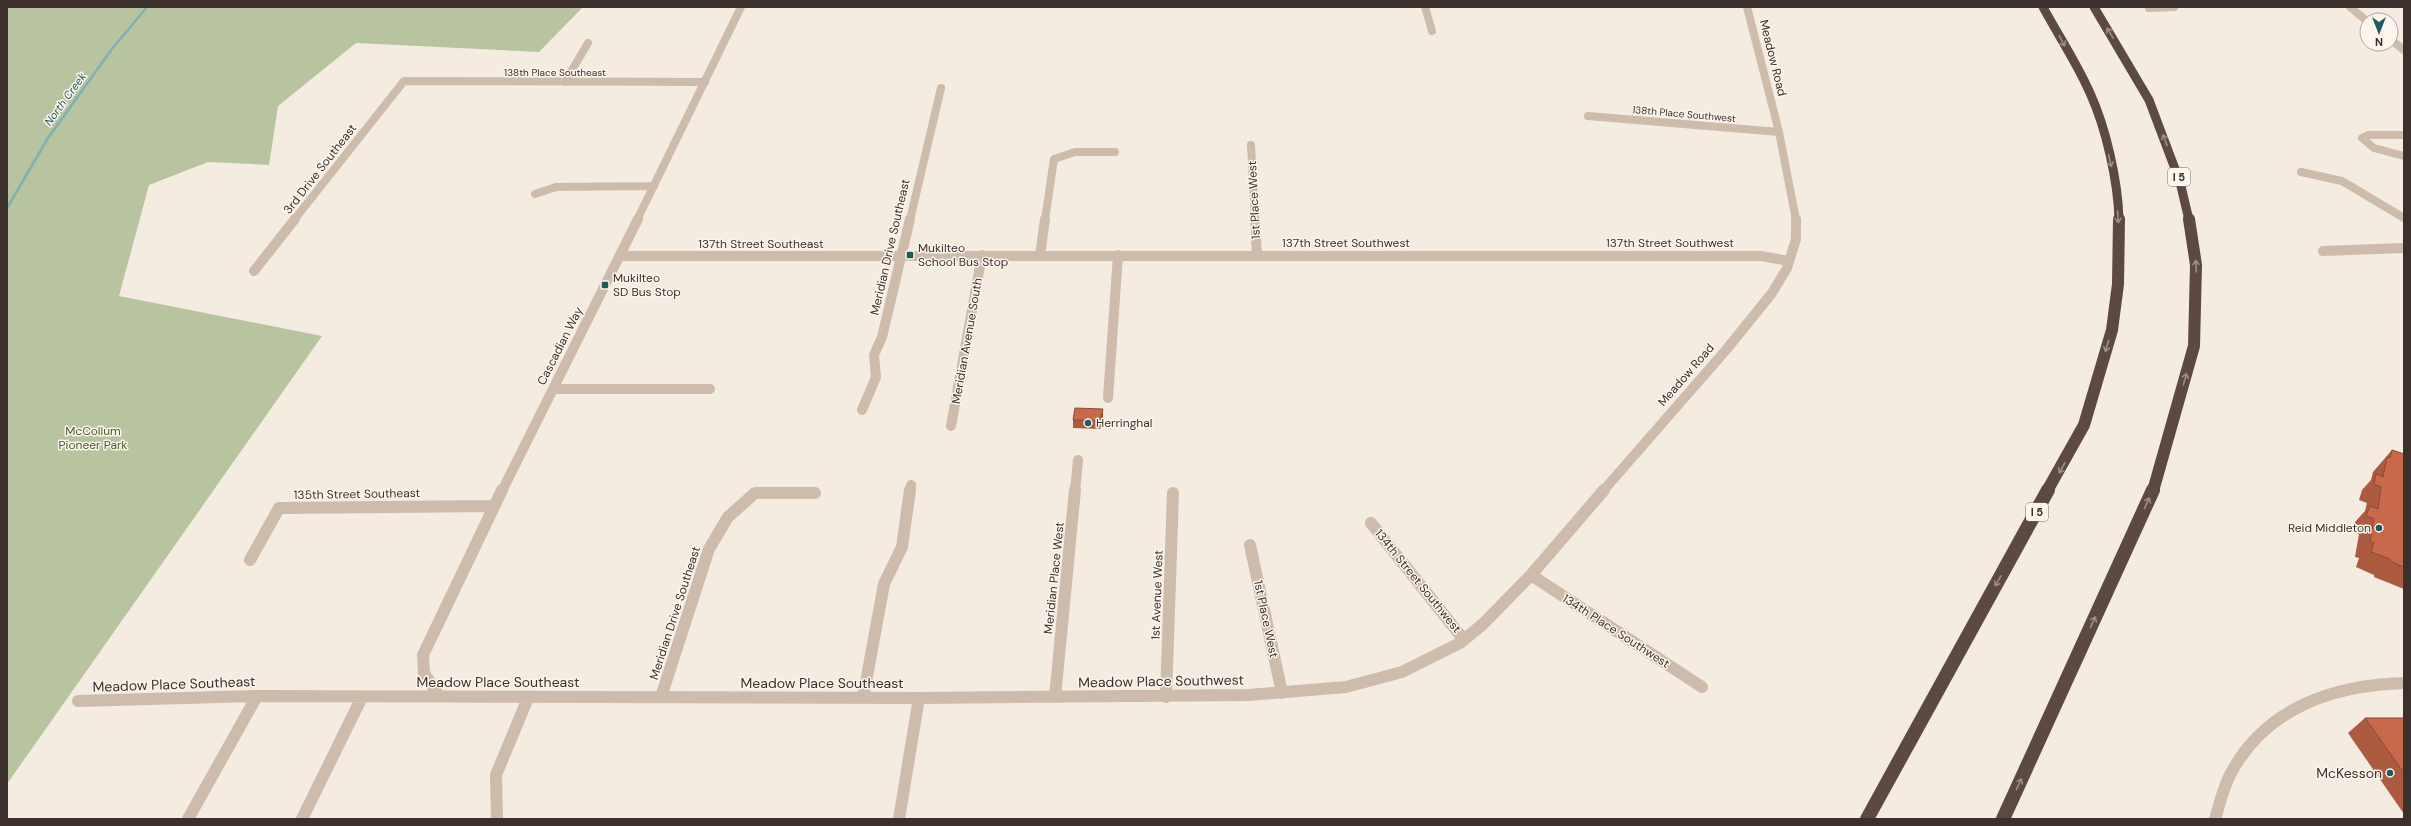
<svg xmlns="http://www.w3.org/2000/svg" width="2411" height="826" font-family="'DM Sans',sans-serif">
<rect width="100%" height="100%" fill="#f4ebe1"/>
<path fill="#b8c4a0" d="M 7,7 L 583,7 L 539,52 L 356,43 L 278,106 L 269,165 L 208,162 L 149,185 L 119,296 L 322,336 L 7,784 Z"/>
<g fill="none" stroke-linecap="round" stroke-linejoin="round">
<path stroke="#7fb0b2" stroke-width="2.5" d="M 7,208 L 48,138 L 112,49 L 147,7"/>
<path stroke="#cdbbac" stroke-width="8" d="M 1425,7 L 1432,31
M 1747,7 L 1779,132 L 1796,220
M 2350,7 L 2367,21
M 2149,8 L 2174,7
M 2391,40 L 2404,50
M 565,82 L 588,43
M 1588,116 L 1779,132
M 2404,135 L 2368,135 L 2362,138 L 2374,148 L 2404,156
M 1251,145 L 1255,220
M 2301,172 L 2342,181 L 2404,218
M 535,194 L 556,187 L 654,186
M 294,220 L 404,81 L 705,82
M 637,220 L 741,7
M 910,220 L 941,88
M 1045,220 L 1054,159 L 1075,152 L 1115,152"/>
<path stroke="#cdbbac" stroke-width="10" d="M 1255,219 L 1257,255
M 2323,251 L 2404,248
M 1040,255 L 1045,219
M 620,256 L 1761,256 L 1789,261
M 254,271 L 295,219
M 553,389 L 710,389
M 1108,398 L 1118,255
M 862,410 L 876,377 L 874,355 L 882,337 L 910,219
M 951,426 L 982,255
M 502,491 L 638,219
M 910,491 L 911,485
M 1075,491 L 1078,460
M 1603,491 L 1726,350 L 1772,293 L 1787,268 L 1796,239 L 1796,219"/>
<path stroke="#cdbbac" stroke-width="12" d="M 1371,523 L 1464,640
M 1250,545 L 1282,693
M 250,560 L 279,508 L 494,506
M 1531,575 L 1702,687
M 439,696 L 424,673 L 423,655 L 502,490
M 661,697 L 709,549 L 728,517 L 755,493 L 815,493
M 1055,697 L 1075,490
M 1166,697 L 1173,493
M 863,698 L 884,584 L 902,547 L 910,490
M 78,701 L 257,696 L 919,698 L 1249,695 L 1346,687 L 1402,672 L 1460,643 L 1483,624 L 1531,575 L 1604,490
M 188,819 L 257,696
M 302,819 L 362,697
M 497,819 L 496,775 L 528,698
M 899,819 L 919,698
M 2215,819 C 2220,804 2223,787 2231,773 C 2266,707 2335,685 2404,683"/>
<path stroke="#5c4a42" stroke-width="9" d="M 2043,7 C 2058,35 2077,63 2090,93 C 2106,128 2118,181 2119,220
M 2094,7 L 2149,100 L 2180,182 L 2189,220"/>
<path stroke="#5c4a42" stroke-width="12" d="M 2047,491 L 2084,425 L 2112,330 L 2118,284 L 2119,219
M 2153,491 L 2194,346 L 2196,265 L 2189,219"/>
<path stroke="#5c4a42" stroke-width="14" d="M 1867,819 L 2048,490
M 2003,819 L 2153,490"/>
</g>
<path fill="#ac5a40" d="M 1103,417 L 1100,429 L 1073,428 L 1073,420 Z
M 2392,450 L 2404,454 L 2404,589 L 2374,577 L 2374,575 L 2356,567 L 2359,558 L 2355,557 L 2359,534 L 2352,532 L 2355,522 L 2365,511 L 2367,503 L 2359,500 L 2362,490 L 2371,480 L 2373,472 Z
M 2365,718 L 2404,718 L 2404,814 L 2348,733 Z"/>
<path fill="#8c4a34" d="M 1103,409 L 1103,417 L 1100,429 L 1100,421 Z"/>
<path fill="#c8694b" stroke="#8c4a34" d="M 1075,408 L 1103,409 L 1100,421 L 1073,420 Z
M 2392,450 L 2404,454 L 2404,567 L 2390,561 L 2390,559 L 2371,552 L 2374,543 L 2370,541 L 2374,519 L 2366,516 L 2370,506 L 2378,509 L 2381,487 L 2374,484 L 2376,474 L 2383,477 L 2387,457 L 2390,458 Z
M 2365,718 L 2404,718 L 2404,773 Z"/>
<defs><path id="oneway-shaft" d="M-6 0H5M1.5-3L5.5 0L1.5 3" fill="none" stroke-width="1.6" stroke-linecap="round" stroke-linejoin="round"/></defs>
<g stroke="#9c8e87">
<use href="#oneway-shaft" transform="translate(2110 33) rotate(-122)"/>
<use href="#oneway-shaft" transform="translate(2062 41) rotate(62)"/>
<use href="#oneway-shaft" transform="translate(2165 140) rotate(-110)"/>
<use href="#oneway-shaft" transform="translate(2110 161) rotate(77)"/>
<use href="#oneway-shaft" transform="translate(2118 217) rotate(86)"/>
<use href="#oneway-shaft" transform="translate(2196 266) rotate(-93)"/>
<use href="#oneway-shaft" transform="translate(2107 346) rotate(107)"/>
<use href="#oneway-shaft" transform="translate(2185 379) rotate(-74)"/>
<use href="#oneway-shaft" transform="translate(2062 468) rotate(119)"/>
<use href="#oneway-shaft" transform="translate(2147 503) rotate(-65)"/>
<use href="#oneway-shaft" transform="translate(1998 581) rotate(120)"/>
<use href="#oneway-shaft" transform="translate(2093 622) rotate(-65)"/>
<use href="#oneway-shaft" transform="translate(2019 784) rotate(-65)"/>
</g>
<g fill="#1f5a5e" stroke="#fbf5ee" stroke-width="1.5">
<rect x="906" y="251" width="8" height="8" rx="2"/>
<rect x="601" y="281" width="8" height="8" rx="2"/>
<circle cx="1088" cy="423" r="4"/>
<circle cx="2379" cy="528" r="4"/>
<circle cx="2390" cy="773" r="4"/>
</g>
<g text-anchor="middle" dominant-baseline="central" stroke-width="3" stroke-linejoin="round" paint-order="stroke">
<g font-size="10" fill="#3b302b" stroke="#fbf5ee">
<text x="555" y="72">138th Place Southeast</text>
<text transform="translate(1684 114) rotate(5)">138th Place Southwest</text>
</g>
<g font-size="11" font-style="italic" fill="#1f5a5e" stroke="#fbf5ee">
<text transform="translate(65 99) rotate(-54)">North Creek</text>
</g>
<g fill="#fbf5ee" stroke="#756b66" stroke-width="1">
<rect x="2168" y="168" width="22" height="18" rx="3"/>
<rect x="2026" y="503" width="22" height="18" rx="3"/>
</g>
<g font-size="11" font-weight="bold" fill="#3b302b">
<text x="2179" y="177">I 5</text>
<text x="2037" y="512">I 5</text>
</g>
<g font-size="12" fill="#3b302b" stroke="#fbf5ee">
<text transform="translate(1773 58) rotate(76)">Meadow Road</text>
<text transform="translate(320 169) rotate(-52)">3rd Drive Southeast</text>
<text transform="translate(1254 200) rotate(-93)">1st Place West</text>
<text x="1346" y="243">137th Street Southwest</text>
<text x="1670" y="243">137th Street Southwest</text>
<text x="761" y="244">137th Street Southeast</text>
<text transform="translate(890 247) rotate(-77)">Meridian Drive Southeast</text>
<text transform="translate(967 341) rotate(-80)">Meridian Avenue South</text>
<text transform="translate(560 346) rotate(-63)">Cascadian Way</text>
<text transform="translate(1686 375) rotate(-49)">Meadow Road</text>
<text transform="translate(357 494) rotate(-1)">135th Street Southeast</text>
<text transform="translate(1054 578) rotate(-84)">Meridian Place West</text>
<text transform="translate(1418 581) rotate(51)">134th Street Southwest</text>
<text transform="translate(1157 595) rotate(-88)">1st Avenue West</text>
<text transform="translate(675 613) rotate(-72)">Meridian Drive Southeast</text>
<text transform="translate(1266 619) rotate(78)">1st Place West</text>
<text transform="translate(1616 631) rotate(33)">134th Place Southwest</text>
</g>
<g font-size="12" fill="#3b302b" stroke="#fbf5ee" text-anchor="start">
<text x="918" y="248">Mukilteo<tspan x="918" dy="14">School Bus Stop</tspan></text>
<text x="613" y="278">Mukilteo<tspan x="613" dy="14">SD Bus Stop</tspan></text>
<text x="1096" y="423">Herringhal</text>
<text x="2371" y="528" text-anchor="end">Reid Middleton</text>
</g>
<g font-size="12" fill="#4a5a2e" stroke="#fbf5ee">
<text x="93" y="431">McCollum<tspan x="93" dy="14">Pioneer Park</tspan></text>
</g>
<g font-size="14" fill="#3b302b" stroke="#fbf5ee">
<text transform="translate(1161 681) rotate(-1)">Meadow Place Southwest</text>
<text x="498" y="682">Meadow Place Southeast</text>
<text x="822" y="683">Meadow Place Southeast</text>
<text transform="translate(174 684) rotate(-2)">Meadow Place Southeast</text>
</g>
<g font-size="14" fill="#3b302b" stroke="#fbf5ee" text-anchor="end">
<text x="2382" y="773">McKesson</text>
</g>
</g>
<rect width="2411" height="826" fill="none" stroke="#3b302b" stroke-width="16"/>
<g transform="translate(2379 32) rotate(180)"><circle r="19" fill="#fbf5ee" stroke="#aea6a0"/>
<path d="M0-3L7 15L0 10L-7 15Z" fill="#1f5a5e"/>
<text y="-6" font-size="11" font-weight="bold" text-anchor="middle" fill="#3b302b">N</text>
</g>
</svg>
